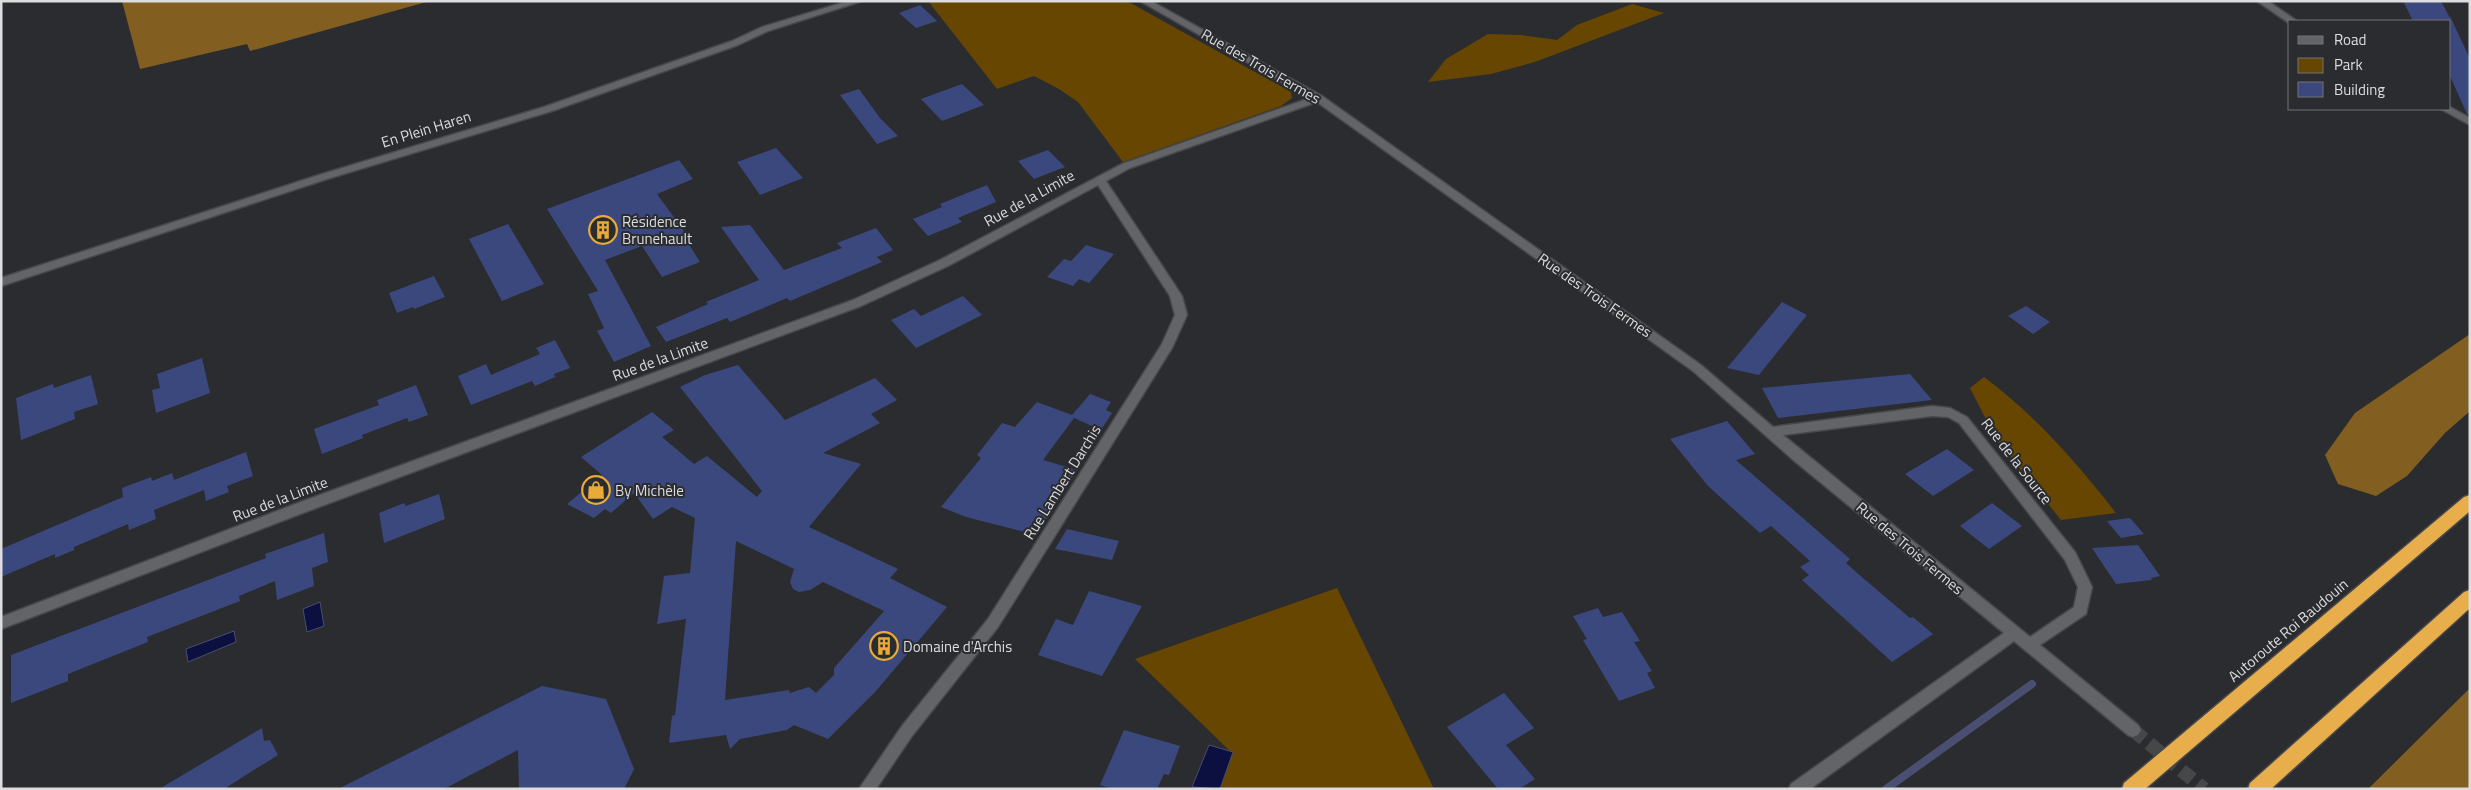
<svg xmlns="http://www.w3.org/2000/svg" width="2471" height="790" font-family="'Titillium Web',sans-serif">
<rect width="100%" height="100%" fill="#2b2c2f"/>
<path fill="#674601" d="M 928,1 L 1127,1 L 1291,92 L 1292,98 L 1281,106 L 1123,162 L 1078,102 L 1059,89 L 1034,76 L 997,89 Z
M 1632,4 L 1664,13 L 1535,62 L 1491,74 L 1428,82 L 1446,59 L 1488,34 L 1520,35 L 1557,40 L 1577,25 Z
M 1984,377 C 2034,414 2078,464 2116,513 L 2061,520 L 1996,439 L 1970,388 Z
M 1337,588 L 1434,789 L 1219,789 L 1231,752 L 1135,659 Z"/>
<path fill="#825f21" d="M 122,1 L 430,1 L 250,51 L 247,44 L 140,69 Z
M 2470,334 L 2470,411 L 2445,433 L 2407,476 L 2376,496 L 2338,484 L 2325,455 L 2355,413 Z
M 2470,689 L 2470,789 L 2368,789 L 2467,691 Z"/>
<path fill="#0b1040" stroke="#4a4e70" d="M 320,602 L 324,626 L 307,632 L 303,609 Z
M 234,631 L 236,642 L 188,662 L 186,649 Z
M 1209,745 L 1233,752 L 1220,789 L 1192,787 Z"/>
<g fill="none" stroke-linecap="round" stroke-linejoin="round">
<path stroke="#4a4e70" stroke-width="8" d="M 1886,789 L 2032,684"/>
</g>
<path fill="#3b487d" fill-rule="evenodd" d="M 2403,1 L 2441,1 L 2450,18 L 2450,16 L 2470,59 L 2470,116 L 2467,114 L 2450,76 L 2450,21 L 2413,21 Z
M 920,5 L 937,21 L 916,28 L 899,13 Z
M 962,84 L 984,105 L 942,121 L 921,99 Z
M 859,89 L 880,118 L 898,136 L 877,144 L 840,95 Z
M 776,148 L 803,178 L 760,195 L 737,162 Z
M 1048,150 L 1065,167 L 1034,179 L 1018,161 Z
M 679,160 L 693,179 L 657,194 L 692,242 L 688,243 L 700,262 L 662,277 L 642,246 L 605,260 L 651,346 L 614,362 L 597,331 L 604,328 L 588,294 L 598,291 L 547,209 Z
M 987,185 L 996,202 L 958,218 L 962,222 L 928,236 L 913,219 L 942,207 L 940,204 Z
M 508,224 L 544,284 L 502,301 L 469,239 Z
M 750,225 L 784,270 L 842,248 L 837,243 L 876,228 L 893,250 L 877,257 L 882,262 L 790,301 L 787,298 L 730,322 L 727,318 L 666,342 L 656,327 L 708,304 L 706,302 L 759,280 L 721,227 Z
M 1086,245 L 1114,254 L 1089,283 L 1079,279 L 1073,286 L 1047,277 L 1064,259 L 1071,261 Z
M 434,276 L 445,297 L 414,309 L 413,307 L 397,313 L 389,293 Z
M 963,296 L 982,315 L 916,348 L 891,320 L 914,309 L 921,316 Z
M 1782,302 L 1807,315 L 1759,375 L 1727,368 Z
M 2026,306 L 2050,322 L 2033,334 L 2008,316 Z
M 555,340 L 570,368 L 554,374 L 555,377 L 535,386 L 532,381 L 471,405 L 458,376 L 486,364 L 491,375 L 540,354 L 536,348 Z
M 202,358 L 210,393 L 156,413 L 152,390 L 160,388 L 157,374 Z
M 738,365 L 785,420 L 875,378 L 897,400 L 871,414 L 880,423 L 823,453 L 861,464 L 809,527 L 898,569 L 890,578 L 947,607 L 876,691 L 828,739 L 794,725 L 787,730 L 740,739 L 730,749 L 726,735 L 669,743 L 672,716 L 675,715 L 686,619 L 657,624 L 664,576 L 690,573 L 695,518 L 672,507 L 653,519 L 634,493 L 611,513 L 605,509 L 594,518 L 567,504 L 602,475 L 581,457 L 652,412 L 674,430 L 662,437 L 694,464 L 707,456 L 757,497 L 762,491 L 680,387 L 705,375 ZM 736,541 L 794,569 L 790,582 L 793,589 L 799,592 L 810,590 L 823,582 L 884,611 L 834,668 L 834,675 L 816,693 L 809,687 L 790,693 L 789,690 L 725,700 Z
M 1910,374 L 1932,400 L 1778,418 L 1762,388 Z
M 91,375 L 98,404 L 74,412 L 75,419 L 21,440 L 16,398 L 53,384 L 54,388 Z
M 416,385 L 428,415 L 409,422 L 407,418 L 362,435 L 363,438 L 322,454 L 314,429 L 379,405 L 377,400 Z
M 1090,394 L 1111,402 L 1106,410 L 1112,413 L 1101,430 L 1074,418 L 1043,460 L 1077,470 L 1036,535 L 966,517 L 941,507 L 981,458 L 977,455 L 1002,423 L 1015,427 L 1037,402 L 1072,415 Z
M 1727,421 L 1755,454 L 1736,460 L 1850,559 L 1846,563 L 1856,572 L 1910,618 L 1913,617 L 1933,634 L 1892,662 L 1802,580 L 1809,575 L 1800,567 L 1810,561 L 1771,526 L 1760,533 L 1708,486 L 1670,439 Z
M 1947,449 L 1974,470 L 1933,496 L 1905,474 Z
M 246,452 L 253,476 L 227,486 L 229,492 L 206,501 L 204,490 L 154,510 L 156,519 L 129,530 L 128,524 L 74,547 L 74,550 L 55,558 L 55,554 L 1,577 L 1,549 L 123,497 L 122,488 L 151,477 L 152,481 L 172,473 L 174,480 Z
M 439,494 L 445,519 L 384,543 L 379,513 L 404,503 L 406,506 Z
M 1992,503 L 2022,526 L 1989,549 L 1960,526 Z
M 2130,518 L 2144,534 L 2121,538 L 2107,521 Z
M 1067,529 L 1119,541 L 1112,560 L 1055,549 Z
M 324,533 L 328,562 L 312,568 L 314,586 L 277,600 L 275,581 L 239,596 L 240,601 L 147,637 L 148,642 L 68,674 L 68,681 L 11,703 L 11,655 L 266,558 L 265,554 Z
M 2138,545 L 2160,576 L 2151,578 L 2152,580 L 2116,584 L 2092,548 Z
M 1089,591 L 1142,606 L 1102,676 L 1038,655 L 1056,619 L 1073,625 Z
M 1598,608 L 1603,617 L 1622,612 L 1640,641 L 1634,642 L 1652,671 L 1647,673 L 1655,688 L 1619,701 L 1583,640 L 1587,639 L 1573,616 Z
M 542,686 L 606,699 L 634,769 L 624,789 L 519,789 L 518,750 L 444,789 L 338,789 Z
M 1504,693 L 1534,728 L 1506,745 L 1535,779 L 1519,789 L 1498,789 L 1447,727 Z
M 262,728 L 264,741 L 270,740 L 278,755 L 224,789 L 159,789 Z
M 1124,730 L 1180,746 L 1169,775 L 1164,774 L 1157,789 L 1113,789 L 1100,785 Z"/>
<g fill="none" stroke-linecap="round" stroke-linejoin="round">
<path stroke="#464749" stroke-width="14" stroke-dasharray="14 7" stroke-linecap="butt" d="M 2133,730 L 2204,789"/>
<defs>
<path id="minor" d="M 1140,1 L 1151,1 L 1322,96 L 1701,365 L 1773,427 L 1932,406 L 1950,408 L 1967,417 L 2075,552 L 2092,587 L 2086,614 L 2040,645 L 2138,725 L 2141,730 L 2138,735 L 2133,737 L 2128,735 L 2014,641 L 1810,789 L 1789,789 L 1791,784 L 2004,633 L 1792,459 L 1693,371 L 1317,102 L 1130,168 L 1106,181 L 1182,296 L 1187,315 L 1172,348 L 998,627 L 912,736 L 876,789 L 859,789 L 902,726 L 988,619 L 1162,344 L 1175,315 L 1170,296 L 1098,185 L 948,266 L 861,306 L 308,511 L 1,629 L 1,617 L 298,503 L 853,300 L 940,260 L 1122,164 L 1310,98 ZM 1932,416 L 1948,417 L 1959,423 L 2065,560 L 2078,587 L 2074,607 L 2030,637 L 1783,435 Z
M 2257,1 L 2268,1 L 2297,21 L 2289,23 Z
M 2450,107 L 2470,118 L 2470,125 L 2441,109 L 2450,109 Z"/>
<path id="tertiary" d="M 848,1 L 862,1 L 768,31 L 738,45 L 552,111 L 327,179 L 1,286 L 1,278 L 319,175 L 544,107 L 732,41 L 762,27 Z"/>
<path id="motorway" d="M 2470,495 L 2470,511 L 2145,789 L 2122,789 L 2124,783 L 2464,497 Z
M 2470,590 L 2470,608 L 2271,789 L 2248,789 L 2250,783 L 2464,592 Z"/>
</defs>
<use href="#minor" stroke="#48484b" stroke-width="3"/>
<use href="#tertiary" stroke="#48484b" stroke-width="3"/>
<use href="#motorway" stroke="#48484b" stroke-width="3"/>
<use href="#minor" fill="#636467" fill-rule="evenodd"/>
<use href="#tertiary" fill="#636467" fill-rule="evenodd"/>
<use href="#motorway" fill="#e7ae4b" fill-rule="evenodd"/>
</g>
<defs>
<symbol id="building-ring" viewBox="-11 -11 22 22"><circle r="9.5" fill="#2b2c2f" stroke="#e9ab38" stroke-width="1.5"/><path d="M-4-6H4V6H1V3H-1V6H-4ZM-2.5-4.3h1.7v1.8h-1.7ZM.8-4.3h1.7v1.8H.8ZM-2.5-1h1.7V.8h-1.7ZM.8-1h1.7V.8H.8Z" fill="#e9ab38"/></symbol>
<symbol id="shop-ring" viewBox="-11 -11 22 22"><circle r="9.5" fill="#2b2c2f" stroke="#e9ab38" stroke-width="1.5"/><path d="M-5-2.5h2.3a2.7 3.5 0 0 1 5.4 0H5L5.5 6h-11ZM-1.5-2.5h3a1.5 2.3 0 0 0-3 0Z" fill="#e9ab38"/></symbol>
</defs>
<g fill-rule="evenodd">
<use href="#building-ring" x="587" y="214" width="32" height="32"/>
<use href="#shop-ring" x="580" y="474" width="32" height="32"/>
<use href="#building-ring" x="868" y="630" width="32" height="32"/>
</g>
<g text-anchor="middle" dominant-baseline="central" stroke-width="4" stroke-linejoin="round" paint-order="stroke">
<g font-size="15" fill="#dddddf" stroke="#2b2c2f">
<text transform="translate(1261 66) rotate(30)">Rue des Trois Fermes</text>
<text transform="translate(426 129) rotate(-17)">En Plein Haren</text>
<text transform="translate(1029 198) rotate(-29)">Rue de la Limite</text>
<text transform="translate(1595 295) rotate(35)">Rue des Trois Fermes</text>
<text transform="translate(660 359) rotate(-20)">Rue de la Limite</text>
<text transform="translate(2017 461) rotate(52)">Rue de la Source</text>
<text transform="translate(1062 482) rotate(-58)">Rue Lambert Darchis</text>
<text transform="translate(280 499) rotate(-21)">Rue de la Limite</text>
<text transform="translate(1910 548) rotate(40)">Rue des Trois Fermes</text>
<text transform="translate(2288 630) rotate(-40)">Autoroute Roi Baudouin</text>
</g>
<g font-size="15" fill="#dddddf" stroke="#2b2c2f" text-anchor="start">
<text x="622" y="221">Résidence<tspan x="622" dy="17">Brunehault</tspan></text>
<text x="615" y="490">By Michèle</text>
<text x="903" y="646">Domaine d'Archis</text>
</g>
</g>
<rect width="2471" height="790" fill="none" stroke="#dddddf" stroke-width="5"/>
<rect x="2288" y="20" width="162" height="90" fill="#2b2c2f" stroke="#727375"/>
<rect x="2298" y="36" width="25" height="8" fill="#636467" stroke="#727375"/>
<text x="2334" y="45" font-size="15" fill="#dddddf">Road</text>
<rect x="2298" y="58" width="25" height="15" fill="#674601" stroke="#727375"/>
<text x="2334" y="70" font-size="15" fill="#dddddf">Park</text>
<rect x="2298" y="82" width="25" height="15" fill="#3b487d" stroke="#727375"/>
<text x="2334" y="95" font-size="15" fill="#dddddf">Building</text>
</svg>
